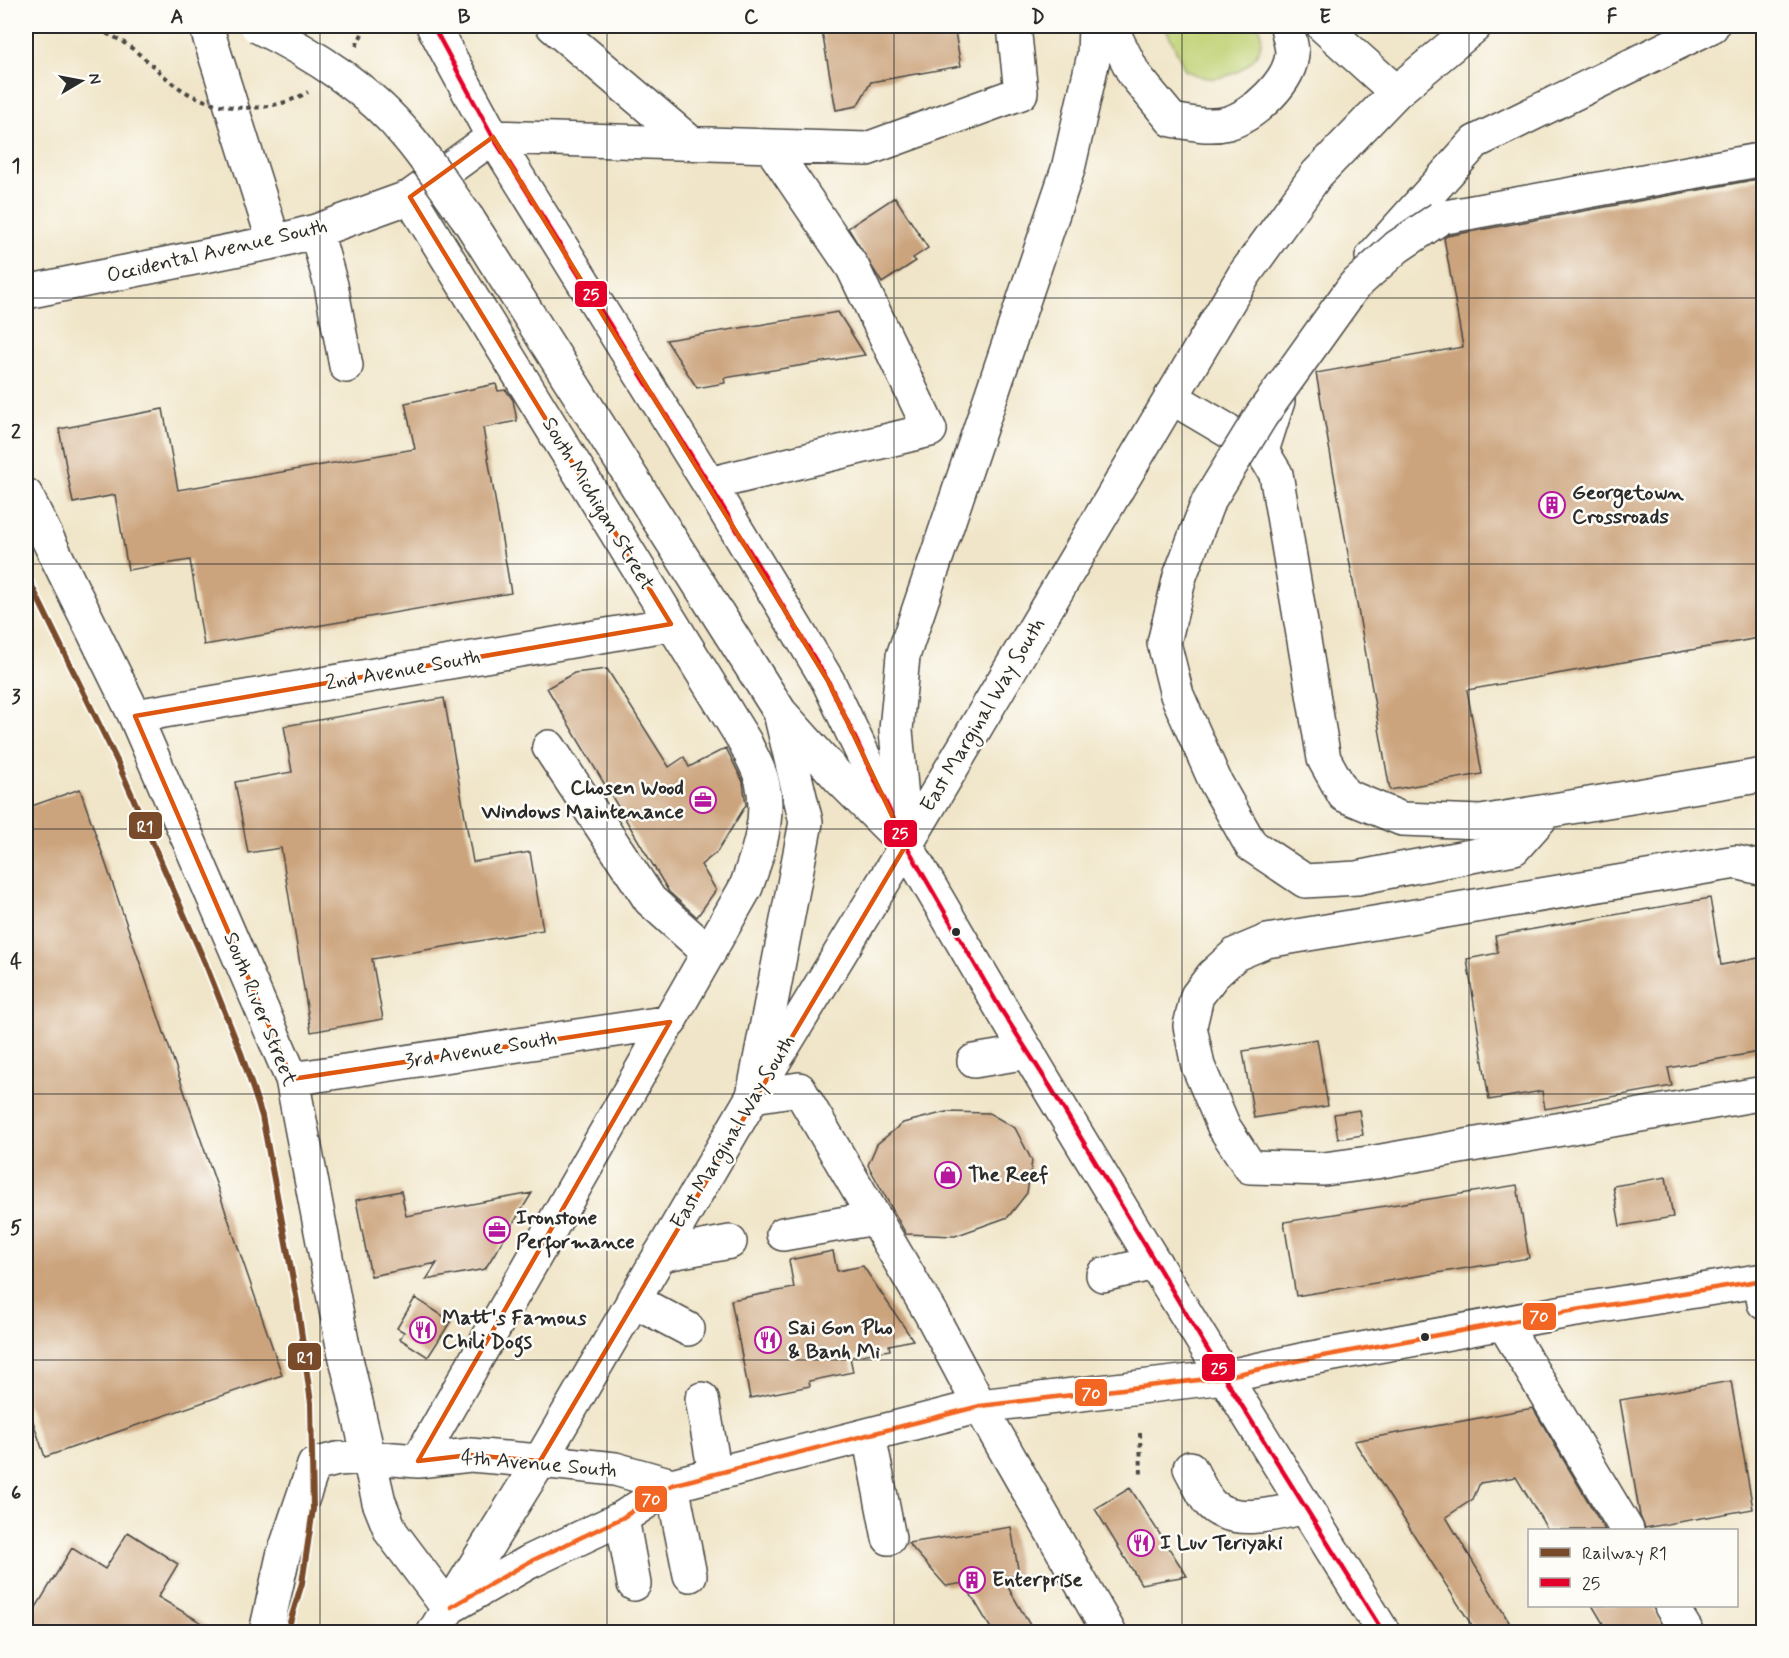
<svg xmlns="http://www.w3.org/2000/svg" width="1789" height="1658" font-family="Mynerve,sans-serif">
<rect width="100%" height="100%" fill="#fdfcf7"/>
<filter id="ink" filterUnits="userSpaceOnUse"><feTurbulence type="fractalNoise" baseFrequency=".0167" numOctaves="2"/><feDisplacementMap in="SourceGraphic" scale="12" xChannelSelector="R" yChannelSelector="G"/><feConvolveMatrix kernelMatrix="1 2 1 2 8 2 1 2 1" color-interpolation-filters="sRGB"/></filter>
<filter id="wash" filterUnits="userSpaceOnUse"><feTurbulence type="fractalNoise" baseFrequency=".008" numOctaves="4" result="noise"/><feDisplacementMap in="SourceGraphic" scale="24" xChannelSelector="R" yChannelSelector="G"/><feGaussianBlur stdDeviation="1.35" result="paint"/><feColorMatrix in="noise" values="0 0 0 0 0 0 0 0 0 0 0 0 0 0 0 0 0 1.4 0 .05"/><feComposite in="paint" operator="in"/></filter>
<g filter="url(#wash)">
<rect width="100%" height="100%" fill="#f0e5c8"/>
<path fill="#c0d275" stroke="#767e50" stroke-width="1.5" d="M 1165,26 L 1259,26 C 1271,56 1235,81 1207,78 C 1199,77 1192,73 1185,70 Z"/>
<g id="blocks">
<path fill="#cba37c" d="M 821,26 L 954,26 L 961,66 L 871,82 L 857,106 L 836,110 Z
M 1764,178 L 1764,637 L 1467,690 L 1482,774 L 1390,790 L 1316,373 L 1463,347 L 1444,238 L 1447,236 Z
M 895,197 L 928,248 L 913,258 L 916,261 L 882,283 L 848,228 Z
M 838,312 L 865,355 L 724,378 L 725,383 L 697,388 L 666,340 Z
M 496,384 L 498,391 L 506,390 L 513,400 L 517,421 L 483,428 L 511,593 L 204,645 L 190,560 L 128,570 L 115,495 L 73,503 L 59,429 L 163,409 L 178,490 L 415,449 L 405,403 Z
M 607,669 L 669,767 L 684,757 L 689,767 L 726,748 L 743,782 L 746,805 L 717,852 L 701,865 L 716,890 L 697,917 L 669,892 L 547,688 L 574,673 Z
M 444,698 L 473,862 L 530,852 L 543,930 L 372,959 L 383,1019 L 311,1032 L 281,848 L 248,853 L 235,782 L 292,772 L 284,726 Z
M 80,789 L 282,1375 L 45,1457 L 26,1401 L 26,808 Z
M 1710,898 L 1721,965 L 1764,957 L 1764,1051 L 1668,1068 L 1672,1086 L 1545,1109 L 1542,1091 L 1489,1100 L 1467,959 L 1498,953 L 1495,936 Z
M 1317,1039 L 1328,1106 L 1254,1118 L 1243,1051 Z
M 1359,1110 L 1363,1135 L 1338,1139 L 1334,1114 Z
M 946,1112 L 989,1113 L 1015,1128 L 1032,1161 L 1027,1193 L 1008,1217 L 955,1236 L 906,1234 L 868,1165 L 877,1144 L 903,1123 Z
M 1666,1177 L 1673,1217 L 1620,1226 L 1613,1186 Z
M 1517,1185 L 1529,1258 L 1296,1296 L 1284,1222 Z
M 401,1191 L 406,1216 L 532,1193 L 485,1269 L 426,1280 L 437,1263 L 371,1276 L 356,1200 Z
M 833,1251 L 837,1271 L 863,1266 L 913,1340 L 889,1345 L 890,1350 L 850,1357 L 853,1372 L 809,1381 L 810,1386 L 750,1398 L 731,1300 L 794,1288 L 789,1260 Z
M 415,1298 L 451,1321 L 428,1357 L 400,1339 L 404,1332 L 397,1328 Z
M 1731,1381 L 1753,1509 L 1645,1528 L 1640,1516 L 1620,1400 Z
M 1533,1408 L 1605,1530 L 1548,1530 L 1516,1477 L 1480,1483 L 1473,1499 L 1446,1517 L 1515,1632 L 1476,1632 L 1354,1441 Z
M 1130,1488 L 1187,1576 L 1141,1584 L 1095,1509 Z
M 1011,1527 L 1019,1575 L 1002,1577 L 1034,1632 L 993,1632 L 964,1583 L 946,1586 L 908,1543 Z
M 128,1532 L 178,1564 L 158,1597 L 217,1632 L 26,1632 L 26,1624 L 72,1548 L 105,1569 Z
M 1592,1605 L 1652,1605 L 1665,1632 L 1608,1632 Z"/>
</g>
</g>
<g filter="url(#ink)">
<use href="#blocks" fill-opacity="0" stroke="#494743" stroke-width="1.5"/>
<g fill="none" stroke-linecap="round" stroke-linejoin="round">
<defs>
<path id="minor" d="M 206,26 L 274,242
M 433,26 L 493,137 L 709,484 L 828,681 L 904,841
M 553,26 L 691,143
M 1323,26 L 1396,92
M 493,137 L 867,149 L 1021,93 L 1014,26
M 410,197 L 745,742 C 750,754 759,768 762,781 C 771,817 758,854 746,887 L 418,1461
M 1440,218 L 1764,159
M 316,231 L 331,285 L 346,366
M 1372,257 L 1475,142 L 1712,26
M 26,292 L 274,242 L 316,231 L 410,197 L 493,137
M 1171,397 L 1262,451
M 1278,401 L 1262,451 L 1276,474 L 1324,759 L 1344,795 L 1402,819 L 1481,822 L 1764,775
M 709,484 L 930,430 L 853,268 L 770,146
M 26,495 L 135,716 L 292,1079 L 342,1341 L 379,1502 L 391,1532 L 448,1608
M 135,716 L 671,624
M 549,747 L 650,900 L 709,953
M 1764,869 L 1736,862 L 1267,941 L 1236,954 L 1213,975 L 1197,996 L 1190,1026 L 1198,1066 L 1224,1127 L 1250,1167 L 1324,1169 L 1376,1162 L 1764,1093
M 1391,871 L 1514,848 L 1547,811
M 974,1061 L 1028,1052
M 292,1079 L 670,1022
M 753,1096 L 799,1089 L 931,1314 L 980,1406 L 1109,1632
M 783,1234 L 875,1218
M 660,1255 L 730,1242
M 1103,1275 L 1155,1263
M 1760,1281 L 1764,1303
M 633,1300 L 688,1329
M 1504,1324 L 1627,1530
M 702,1399 L 715,1474
M 869,1435 L 889,1538
M 1190,1468 C 1196,1479 1201,1491 1208,1501 C 1229,1527 1277,1514 1305,1507
M 672,1485 L 690,1575
M 622,1518 L 634,1584
M 1671,1606 L 1687,1632
M 266,1632 L 283,1556 L 314,1465 L 337,1459 L 368,1457 L 418,1461 L 470,1455 L 540,1461"/>
<path id="major" d="M 906,845 C 1059,1111 1221,1372 1383,1632
M 540,1461 L 615,1469 L 672,1485
M 452,1606 L 529,1562 L 622,1518 L 672,1485 L 980,1406 L 1224,1377 L 1301,1360 L 1564,1312 L 1764,1280
M 434,1632 L 540,1461 L 753,1096 L 906,845 L 1244,275 L 1317,174 L 1396,92 L 1475,26"/>
<path id="highway" d="M 1110,26 L 1134,74 L 1172,120 C 1191,123 1209,128 1228,123 C 1253,116 1291,81 1292,53 C 1292,45 1288,34 1287,26
M 468,219 L 780,712 L 839,778 L 906,845
M 906,845 L 896,730 L 903,656 L 1068,169 L 1094,55 L 1095,26
M 753,1096 L 806,822 L 781,717"/>
</defs>
<use href="#minor" stroke="#494743" stroke-width="36"/>
<use href="#major" stroke="#494743" stroke-width="36"/>
<use href="#highway" stroke="#494743" stroke-width="36"/>
<path stroke="#494743" stroke-width="4" stroke-dasharray="4.5 4.5" stroke-linecap="butt" d="M 1140,1433 L 1141,1477"/>
<use href="#minor" stroke="#fff" stroke-width="33"/>
<use href="#major" stroke="#fff" stroke-width="33"/>
<use href="#highway" stroke="#fff" stroke-width="33"/>
<defs>
<path id="minor-bridge" d="M 1391,871 L 1357,878 L 1305,881 L 1251,845 L 1216,783 L 1177,695 L 1164,643 L 1180,576 L 1208,502 L 1261,416 L 1354,286 L 1397,247 L 1440,218"/>
<path id="highway-bridge" d="M 257,26 C 313,54 368,88 408,137 C 430,163 448,192 468,219"/>
</defs>
<use href="#minor-bridge" stroke="#494743" stroke-width="36" stroke-linecap="butt"/>
<use href="#highway-bridge" stroke="#494743" stroke-width="36" stroke-linecap="butt"/>
<path stroke="#494743" stroke-width="4" stroke-dasharray="4.5 4.5" stroke-linecap="butt" d="M 26,27 C 52,28 87,24 112,36 C 139,49 157,73 181,89 C 218,113 270,114 308,92
M 356,46 L 366,26"/>
<use href="#minor-bridge" stroke="#fff" stroke-width="33"/>
<use href="#highway-bridge" stroke="#fff" stroke-width="33"/>
<defs>
<path id="bus-1" d="M 433,26 L 493,137 L 709,484 L 828,681 L 906,845 L 1000,1008 L 1051,1088 L 1224,1377 L 1383,1632"/>
<path id="bus-2" d="M 451,1607 L 529,1562 L 622,1518 L 672,1485 L 980,1406 L 1224,1377 L 1301,1360 L 1564,1312 L 1764,1280"/>
</defs>
<use href="#bus-1" stroke="#fdfcf7" stroke-width="9"/>
<use href="#bus-2" stroke="#fdfcf7" stroke-width="9"/>
<use href="#bus-1" stroke="#e4002b" stroke-width="4.5"/>
<use href="#bus-2" stroke="#f26522" stroke-width="4.5"/>
<defs>
<path id="rail-1" d="M 26,574 L 117,761 L 206,965 L 241,1053 L 262,1116 L 297,1301 L 311,1403 L 313,1509 L 302,1583 L 287,1632"/>
</defs>
<use href="#rail-1" stroke="#fdfcf7" stroke-width="10"/>
<use href="#rail-1" stroke="#7a4b2a" stroke-width="6"/>
</g>
</g>
<path fill="none" stroke="#df570e" stroke-width="4.5" stroke-linejoin="round" d="M 493,137 L 828,681 L 906,845 L 540,1461 L 470,1455 L 418,1461 L 670,1022 L 292,1079 L 135,716 L 671,624 L 410,197 Z"/>
<path fill="none" stroke="#2b2b2b" stroke-width="1.5" stroke-opacity="0.55" d="M 320,26 L 320,1632M 607,26 L 607,1632M 894,26 L 894,1632M 1182,26 L 1182,1632M 1469,26 L 1469,1632M 26,298 L 1764,298M 26,564 L 1764,564M 26,829 L 1764,829M 26,1094 L 1764,1094M 26,1360 L 1764,1360"/>
<defs>
<symbol id="building-ring" viewBox="-11 -11 22 22"><circle r="9.5" fill="#fdfcf7" stroke="#b5179e" stroke-width="1.5"/><path d="M-4-6H4V6H1V3H-1V6H-4ZM-2.5-4.3h1.7v1.8h-1.7ZM.8-4.3h1.7v1.8H.8ZM-2.5-1h1.7V.8h-1.7ZM.8-1h1.7V.8H.8Z" fill="#b5179e"/></symbol>
<symbol id="office-ring" viewBox="-11 -11 22 22"><circle r="9.5" fill="#fdfcf7" stroke="#b5179e" stroke-width="1.5"/><path d="M-6-3h4V-5.5h4V-3h4V5H-6ZM-1-4.5V-3h2v-1.5ZM-6 0V1H6V0Z" fill="#b5179e"/></symbol>
<symbol id="shop-ring" viewBox="-11 -11 22 22"><circle r="9.5" fill="#fdfcf7" stroke="#b5179e" stroke-width="1.5"/><path d="M-5-2.5h2.3a2.7 3.5 0 0 1 5.4 0H5L5.5 6h-11ZM-1.5-2.5h3a1.5 2.3 0 0 0-3 0Z" fill="#b5179e"/></symbol>
<symbol id="restaurant-ring" viewBox="-11 -11 22 22"><circle r="9.5" fill="#fdfcf7" stroke="#b5179e" stroke-width="1.5"/><path d="M-5-6h1v4h1v-4h1v4h1v-4h1v5L-1.5 .5V6h-2V.5L-5-1ZM5-6V6H3V1.5H1.5Q1.5-4 5-6Z" fill="#b5179e"/></symbol>
</defs>
<g fill-rule="evenodd">
<use href="#building-ring" x="1537" y="490" width="30" height="30"/>
<use href="#office-ring" x="688" y="785" width="30" height="30"/>
<use href="#shop-ring" x="933" y="1160" width="30" height="30"/>
<use href="#office-ring" x="482" y="1215" width="30" height="30"/>
<use href="#restaurant-ring" x="408" y="1315" width="30" height="30"/>
<use href="#restaurant-ring" x="753" y="1325" width="30" height="30"/>
<use href="#restaurant-ring" x="1126" y="1528" width="30" height="30"/>
<use href="#building-ring" x="957" y="1565" width="30" height="30"/>
</g>
<g fill="#2b2b2b" stroke="#fdfcf7" stroke-width="2">
<circle cx="956" cy="932" r="5"/>
<circle cx="1425" cy="1337" r="5"/>
</g>
<g text-anchor="middle" dominant-baseline="central" stroke-width="5" stroke-linejoin="round" paint-order="stroke">
<g font-size="21" fill="#2b2b2b" stroke="#fdfcf7">
<text transform="translate(217 251) rotate(-13)">Occidental Avenue South</text>
<text transform="translate(598 504) rotate(59)">South Michigan Street</text>
<text transform="translate(403 670) rotate(-10)">2nd Avenue South</text>
<text transform="translate(983 715) rotate(-59)">East Marginal Way South</text>
<text transform="translate(260 1009) rotate(68)">South River Street</text>
<text transform="translate(481 1050) rotate(-9)">3rd Avenue South</text>
<text transform="translate(733 1132) rotate(-59)">East Marginal Way South</text>
<text transform="translate(539 1464) rotate(5)">4th Avenue South</text>
</g>
<g font-size="21" font-weight="bold" fill="#2b2b2b" stroke="#fdfcf7" text-anchor="start">
<text x="1572" y="493">Georgetown<tspan x="1572" dy="24">Crossroads</tspan></text>
<text x="684" y="788" text-anchor="end">Chosen Wood<tspan x="684" dy="24">Windows Maintenance</tspan></text>
<text x="968" y="1175">The Reef</text>
<text x="516" y="1218">Ironstone<tspan x="516" dy="24">Performance</tspan></text>
<text x="442" y="1318">Matt's Famous<tspan x="442" dy="24">Chili Dogs</tspan></text>
<text x="788" y="1328">Sai Gon Pho<tspan x="788" dy="24">&amp; Banh Mi</tspan></text>
<text x="1160" y="1543">I Luv Teriyaki</text>
<text x="992" y="1580">Enterprise</text>
</g>
</g>
<g stroke="#fdfcf7" stroke-width="2">
<rect x="574" y="280" width="34" height="28" rx="6" fill="#e4002b"/>
<rect x="128" y="811" width="35" height="29" rx="6" fill="#7a4b2a"/>
<rect x="883" y="819" width="35" height="29" rx="6" fill="#e4002b"/>
<rect x="1522" y="1302" width="35" height="29" rx="6" fill="#f26522"/>
<rect x="287" y="1342" width="35" height="29" rx="6" fill="#7a4b2a"/>
<rect x="1201" y="1353" width="35" height="29" rx="6" fill="#e4002b"/>
<rect x="1074" y="1378" width="34" height="29" rx="6" fill="#f26522"/>
<rect x="634" y="1485" width="34" height="28" rx="6" fill="#f26522"/>
</g>
<g font-size="16" text-anchor="middle" font-weight="bold" fill="#fff">
<text x="591" y="300">25</text>
<text x="145" y="832">R1</text>
<text x="900" y="839">25</text>
<text x="1539" y="1322">70</text>
<text x="305" y="1363">R1</text>
<text x="1219" y="1374">25</text>
<text x="1091" y="1399">70</text>
<text x="651" y="1505">70</text>
</g>
<rect width="1789" height="1658" fill="none" stroke="#fdfcf7" stroke-width="66"/>
<rect x="1528" y="1529" width="210" height="78" fill="#fdfcf7" stroke="#a9a8a5" stroke-width="1.5"/>
<rect x="1540" y="1548" width="30" height="9" fill="#7a4b2a" stroke="#a9a8a5" stroke-width="1.5"/>
<text x="1582" y="1559" font-size="18" fill="#2b2b2b">Railway R1</text>
<rect x="1540" y="1578" width="30" height="9" fill="#e4002b" stroke="#a9a8a5" stroke-width="1.5"/>
<text x="1582" y="1589" font-size="18" fill="#2b2b2b">25</text>
<g transform="translate(81 81) rotate(80)" stroke="#fdfcf7" stroke-width="4.5" paint-order="stroke">
<path d="M0-4.5L10 22L0 15L-10 22Z" fill="#2b2b2b"/>
<text y="-9" font-size="16" font-weight="bold" text-anchor="middle" fill="#2b2b2b">N</text>
</g>
<rect x="33" y="33" width="1723" height="1592" fill="none" stroke="#2b2b2b" stroke-width="2"/>
<g font-size="20" text-anchor="middle" font-weight="bold" fill="#2b2b2b">
<text x="177" y="23">A</text>
<text x="464" y="23">B</text>
<text x="751" y="23">C</text>
<text x="1038" y="23">D</text>
<text x="1325" y="23">E</text>
<text x="1612" y="23">F</text>
<text x="16" y="172">1</text>
<text x="16" y="438">2</text>
<text x="16" y="703">3</text>
<text x="16" y="968">4</text>
<text x="16" y="1234">5</text>
<text x="16" y="1499">6</text>
</g>
</svg>
